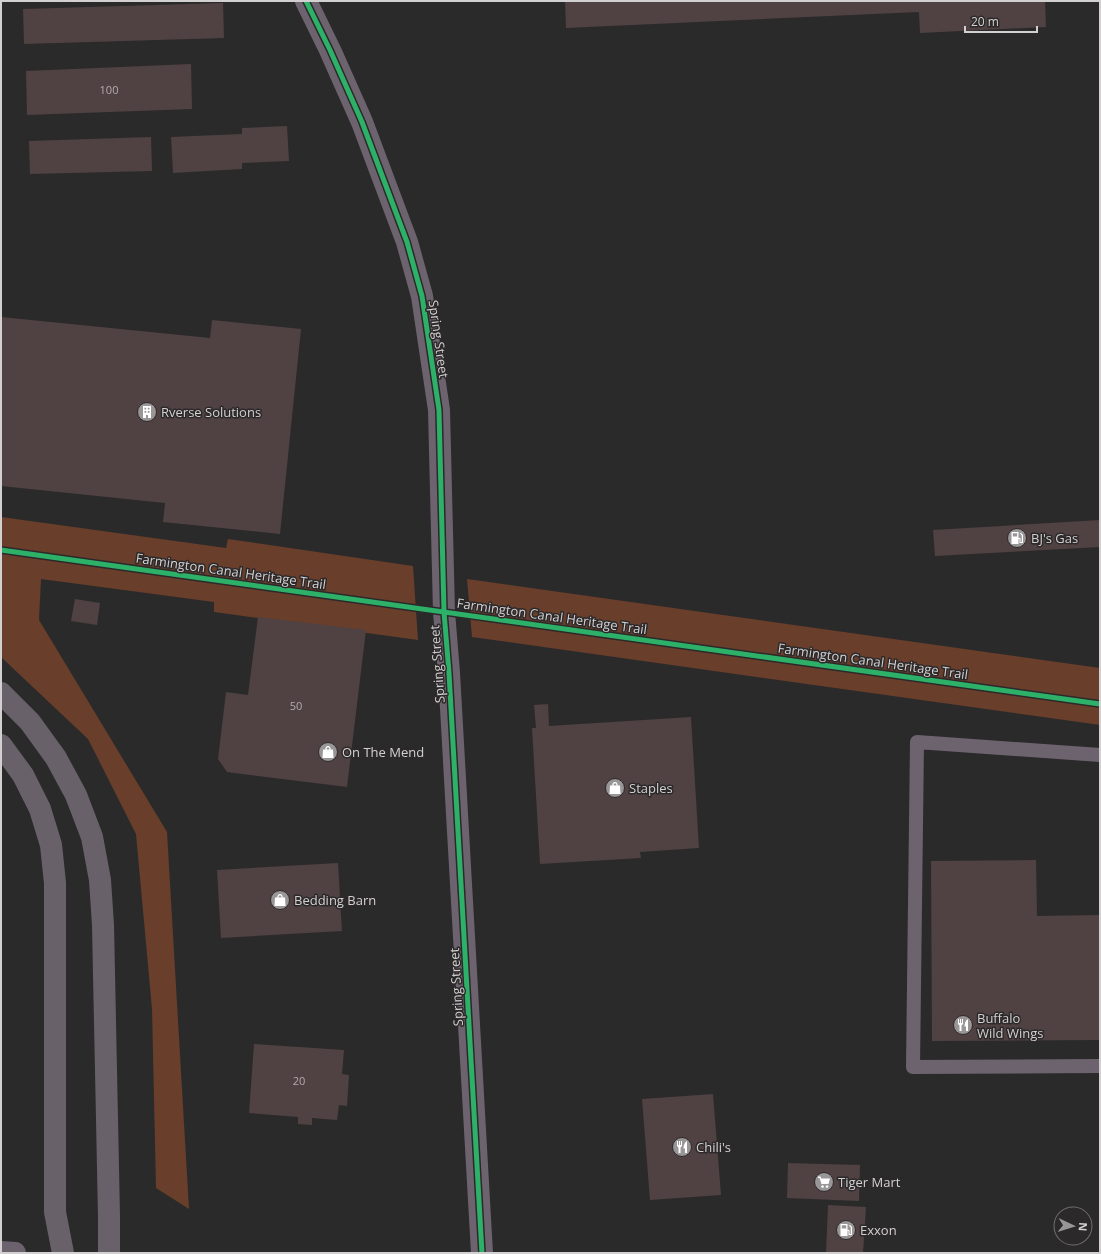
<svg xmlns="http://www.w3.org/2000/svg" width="1101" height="1254" font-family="'Open Sans',sans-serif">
<rect width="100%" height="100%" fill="#2b2a2a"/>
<path fill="#693e2b" d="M 1,517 L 226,548 L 228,539 L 413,566 L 418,640 L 214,612 L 214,602 L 41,579 L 39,620 L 167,832 L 189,1209 L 156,1188 L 152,1009 L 136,834 L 88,739 L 1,657 Z
M 467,579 L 1100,668 L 1100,725 L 472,637 Z"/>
<path fill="#504143" d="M 565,1 L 1045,1 L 1046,27 L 920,33 L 919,12 L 566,28 Z
M 223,3 L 224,38 L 24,44 L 23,9 Z
M 191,64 L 192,109 L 27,115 L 26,71 Z
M 287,126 L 289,161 L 242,163 L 242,169 L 173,173 L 171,137 L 242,134 L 242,128 Z
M 151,137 L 152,171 L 30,174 L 29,141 Z
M 1,317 L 210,338 L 212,320 L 301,329 L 280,534 L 163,522 L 165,503 L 1,486 Z
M 1100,520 L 1100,547 L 935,556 L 933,530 Z
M 75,599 L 100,603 L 97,625 L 71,621 Z
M 258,617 L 366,630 L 347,787 L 227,772 L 218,759 L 226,692 L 248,695 Z
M 548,704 L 549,726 L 691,717 L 699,848 L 640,852 L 641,858 L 540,864 L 532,728 L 536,728 L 534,705 Z
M 1036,860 L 1037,916 L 1100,915 L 1100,1040 L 932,1041 L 931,861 Z
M 338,863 L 342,931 L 221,938 L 217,870 Z
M 254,1044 L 344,1050 L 342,1074 L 349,1075 L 347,1106 L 339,1105 L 337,1120 L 312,1118 L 312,1125 L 298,1124 L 298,1117 L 249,1113 Z
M 713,1094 L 721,1195 L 650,1200 L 642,1099 Z
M 788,1163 L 860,1165 L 859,1201 L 787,1198 Z
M 828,1205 L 866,1207 L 863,1253 L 826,1253 Z"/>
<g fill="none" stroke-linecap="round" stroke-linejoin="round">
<path stroke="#6d636f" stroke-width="14" d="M 1100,755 L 917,742 L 913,1067 L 1100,1066"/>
<path stroke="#6d636f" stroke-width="22" d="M 306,1 L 330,50 L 362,122 L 407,242 L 422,296 L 439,410 L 444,612 L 449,673 L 482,1253"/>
<path stroke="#6c626d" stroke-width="22" d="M 1,1252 L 15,1253"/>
<path stroke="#69616a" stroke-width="22" d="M 1,693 L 30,722 L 56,758 L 76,795 L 92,837 L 100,880 L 103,925 L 109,1216 L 109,1253
M 1,745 L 23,775 L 40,809 L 51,845 L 55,883 L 55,1212 L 63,1253"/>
<defs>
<path id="cycleway" d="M 306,1 L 330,50 L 362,122 L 407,242 L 422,296 L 439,410 L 444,612 L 449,673 L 482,1253
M 1,550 L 1100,704"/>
</defs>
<use href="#cycleway" stroke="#2c292a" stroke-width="8"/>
<use href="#cycleway" stroke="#2db169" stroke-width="5"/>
</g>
<defs>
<symbol id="building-disc" viewBox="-11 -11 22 22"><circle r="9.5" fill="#989697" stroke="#2c292a"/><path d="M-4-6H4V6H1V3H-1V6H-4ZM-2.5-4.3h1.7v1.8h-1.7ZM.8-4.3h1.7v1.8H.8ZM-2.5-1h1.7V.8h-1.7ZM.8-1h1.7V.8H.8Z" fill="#fff"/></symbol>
<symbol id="fuel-disc" viewBox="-11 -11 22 22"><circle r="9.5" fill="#989697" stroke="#2c292a"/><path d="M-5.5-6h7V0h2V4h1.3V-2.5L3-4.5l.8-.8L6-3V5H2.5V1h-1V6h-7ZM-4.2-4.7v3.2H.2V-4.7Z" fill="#fff"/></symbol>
<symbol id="shop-disc" viewBox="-11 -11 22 22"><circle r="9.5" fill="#989697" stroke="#2c292a"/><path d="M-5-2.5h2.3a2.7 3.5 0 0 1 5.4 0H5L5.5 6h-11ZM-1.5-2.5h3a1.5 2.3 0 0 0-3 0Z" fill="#fff"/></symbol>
<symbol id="restaurant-disc" viewBox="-11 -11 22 22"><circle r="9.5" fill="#989697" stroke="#2c292a"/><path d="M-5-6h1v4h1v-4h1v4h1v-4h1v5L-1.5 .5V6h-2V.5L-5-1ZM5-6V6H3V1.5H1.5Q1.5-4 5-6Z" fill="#fff"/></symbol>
<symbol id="supermarket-disc" viewBox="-11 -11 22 22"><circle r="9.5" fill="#989697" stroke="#2c292a"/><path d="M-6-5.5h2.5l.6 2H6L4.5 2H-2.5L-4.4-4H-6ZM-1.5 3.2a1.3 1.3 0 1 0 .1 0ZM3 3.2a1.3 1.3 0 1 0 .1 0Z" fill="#fff"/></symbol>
</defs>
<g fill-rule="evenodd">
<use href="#building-disc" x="136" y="401" width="22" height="22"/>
<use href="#fuel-disc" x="1006" y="527" width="22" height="22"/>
<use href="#shop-disc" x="317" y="741" width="22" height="22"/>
<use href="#shop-disc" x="604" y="777" width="22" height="22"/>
<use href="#shop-disc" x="269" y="889" width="22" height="22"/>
<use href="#restaurant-disc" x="952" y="1014" width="22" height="22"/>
<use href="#restaurant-disc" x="671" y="1136" width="22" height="22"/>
<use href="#supermarket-disc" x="813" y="1171" width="22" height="22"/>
<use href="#fuel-disc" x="835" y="1219" width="22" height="22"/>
</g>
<g text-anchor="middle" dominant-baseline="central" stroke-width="3" stroke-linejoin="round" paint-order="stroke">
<g font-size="11" fill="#b2acae">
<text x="109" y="89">100</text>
<text x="296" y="705">50</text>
<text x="299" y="1080">20</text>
</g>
<g font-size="13" fill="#d3d0d1" stroke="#2c292a">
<text transform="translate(439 339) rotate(82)">Spring Street</text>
<text transform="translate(231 571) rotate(8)">Farmington Canal Heritage Trail</text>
<text transform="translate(552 616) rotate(8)">Farmington Canal Heritage Trail</text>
<text transform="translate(873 661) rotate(8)">Farmington Canal Heritage Trail</text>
<text transform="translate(437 664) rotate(-94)">Spring Street</text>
<text transform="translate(456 987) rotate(-93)">Spring Street</text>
</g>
<g font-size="13" fill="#d3d0d1" stroke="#2c292a" text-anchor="start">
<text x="161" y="412">Rverse Solutions</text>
<text x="1031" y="538">BJ's Gas</text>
<text x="342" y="752">On The Mend</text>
<text x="629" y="788">Staples</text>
<text x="294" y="900">Bedding Barn</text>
<text x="977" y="1018">Buffalo<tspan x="977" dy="15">Wild Wings</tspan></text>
<text x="696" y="1147">Chili's</text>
<text x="838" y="1182">Tiger Mart</text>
<text x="860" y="1230">Exxon</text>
</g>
</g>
<rect width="1101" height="1254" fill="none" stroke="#d3d0d1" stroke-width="4"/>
<g transform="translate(1073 1226) rotate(94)"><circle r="19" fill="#2c292a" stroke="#6f6c6d"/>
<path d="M0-3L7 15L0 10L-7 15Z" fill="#989697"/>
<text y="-6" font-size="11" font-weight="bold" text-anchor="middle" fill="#d3d0d1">N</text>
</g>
<path d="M965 26v6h72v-6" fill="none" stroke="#d3d0d1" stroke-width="2"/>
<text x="971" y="26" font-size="12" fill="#d3d0d1" stroke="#2c292a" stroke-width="3" paint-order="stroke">20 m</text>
</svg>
